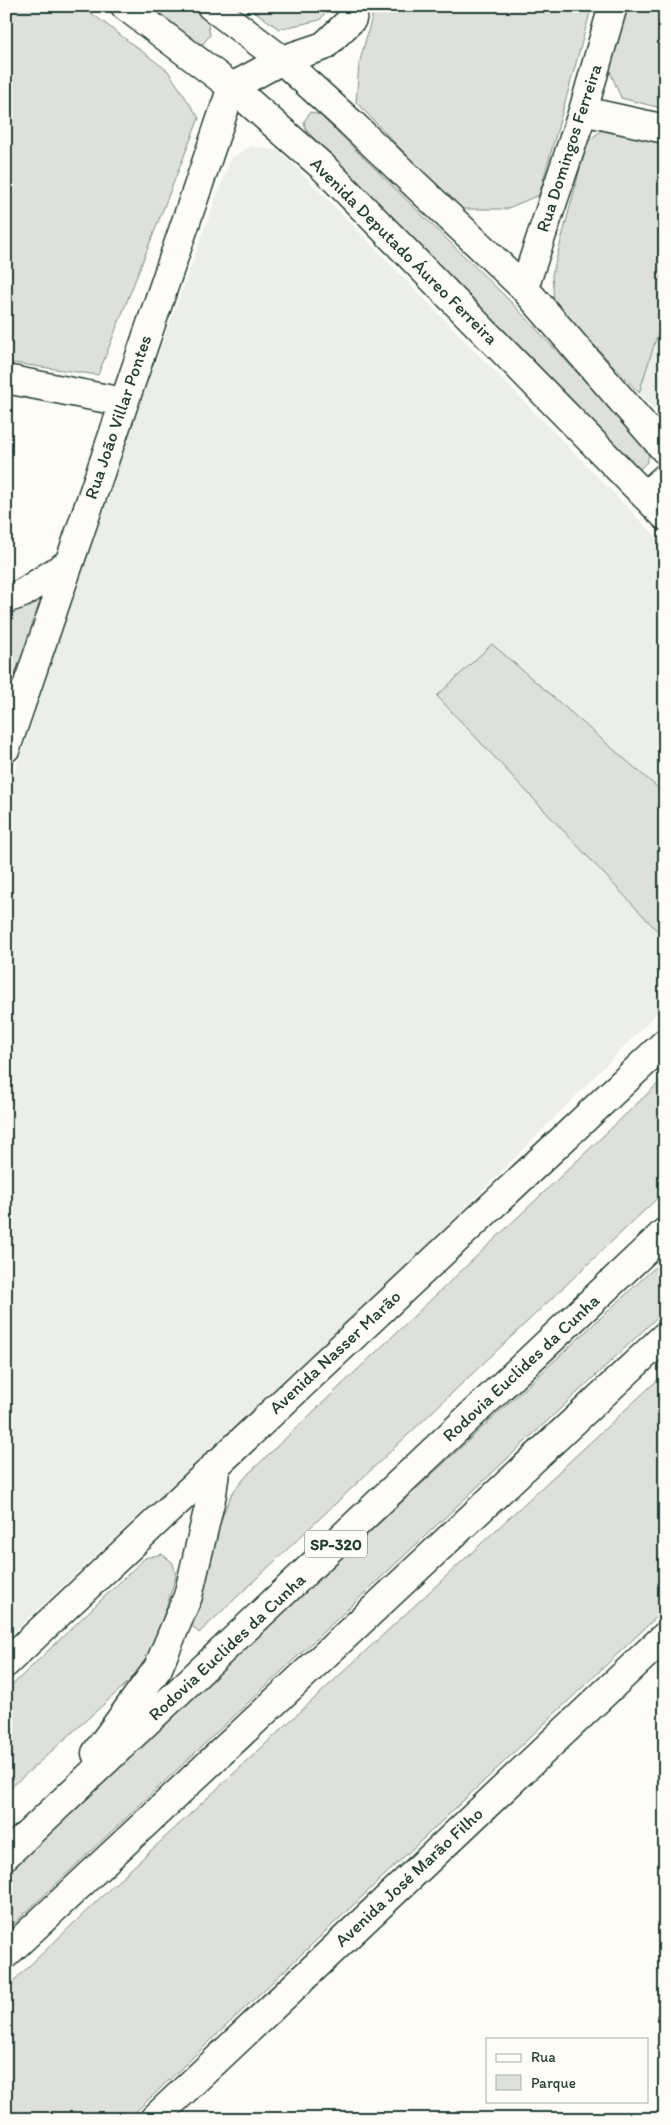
<svg xmlns="http://www.w3.org/2000/svg" width="671" height="2125" font-family="Itim,sans-serif">
<rect width="100%" height="100%" fill="#fdfcf7"/>
<filter id="ink" filterUnits="userSpaceOnUse"><feTurbulence type="fractalNoise" baseFrequency=".02" numOctaves="2"/><feDisplacementMap in="SourceGraphic" scale="10" xChannelSelector="R" yChannelSelector="G"/><feConvolveMatrix kernelMatrix="1 2 1 2 8 2 1 2 1" color-interpolation-filters="sRGB"/></filter>
<g filter="url(#ink)">
<path fill="#eceee9" d="M 251,146 L 280,151 L 665,546 L 665,794 L 492,644 L 437,696 L 665,939 L 665,1005 L 417,1257 L 6,1639 L 6,796 L 28,736 L 81,567 L 139,405 L 231,158 Z
M 665,310 L 665,420 L 639,393 Z"/>
<path fill="#dde0db" stroke="#7e8e88" d="M 6,6 L 82,6 L 168,71 L 199,118 L 98,375 L 6,362 Z
M 145,6 L 190,6 L 207,20 L 210,35 L 203,44 L 192,42 Z
M 247,6 L 330,6 L 320,20 L 279,29 Z
M 375,6 L 592,6 L 539,195 L 506,209 L 458,209 L 356,102 L 359,64 Z
M 626,6 L 665,6 L 665,109 L 621,98 L 609,69 Z
M 310,112 L 320,115 L 512,303 L 650,451 L 647,462 L 639,470 L 628,466 L 306,130 L 304,122 Z
M 607,126 L 665,140 L 665,310 L 639,393 L 554,302 L 552,275 L 587,142 Z
M 44,595 L 14,690 L 6,692 L 6,615 Z
M 492,644 L 665,794 L 665,939 L 437,696 Z
M 665,1077 L 665,1191 L 199,1633 L 190,1624 L 216,1531 L 232,1493 L 249,1473 Z
M 665,1258 L 665,1310 L 6,1931 L 6,1870 Z
M 665,1373 L 665,1609 L 128,2119 L 6,2119 L 6,1988 L 118,1881 Z
M 162,1554 L 173,1563 L 176,1576 L 153,1650 L 134,1677 L 6,1792 L 6,1691 L 145,1558 Z"/>
<g fill="none" stroke-linecap="round" stroke-linejoin="round">
<defs>
<path id="minor" d="M 282,60 L 324,46 L 352,19 L 355,6
M 583,111 L 665,129
M 524,288 L 583,111 L 613,6
M 6,379 L 123,402
M 6,599 L 23,593 L 69,563
M 6,748 L 232,87"/>
<path id="major" d="M 125,6 L 232,87 L 323,167 L 665,516
M 211,6 L 282,60 L 350,122 L 524,288 L 665,450
M 232,87 L 282,60
M 645,496 L 665,478
M 6,1663 L 665,1043
M 154,2119 L 665,1636"/>
<path id="highway" d="M 96,1753 L 158,1668 L 188,1596 L 212,1494 L 216,1464
M 6,1855 L 665,1232
M 6,1954 L 665,1336"/>
</defs>
<use href="#minor" stroke="#1f3d34" stroke-width="31"/>
<use href="#major" stroke="#1f3d34" stroke-width="31"/>
<use href="#highway" stroke="#1f3d34" stroke-width="31"/>
<use href="#minor" stroke="#fdfcf7" stroke-width="28"/>
<use href="#major" stroke="#fdfcf7" stroke-width="28"/>
<use href="#highway" stroke="#fdfcf7" stroke-width="28"/>
</g>
</g>
<g text-anchor="middle" dominant-baseline="central" stroke-width="5" stroke-linejoin="round" paint-order="stroke">
<rect fill="#fdfcf7" stroke="#62766e" stroke-width="1" x="305" y="1530.5" width="62" height="27" rx="4"/>
<g font-size="16" font-weight="bold" fill="#1f3d34">
<text x="336" y="1544">SP-320</text>
</g>
<g font-size="18" fill="#1f3d34" stroke="#fdfcf7">
<text transform="translate(569 148) rotate(-72)">Rua Domingos Ferreira</text>
<text transform="translate(404 251) rotate(45)">Avenida Deputado Áureo Ferreira</text>
<text transform="translate(118 417) rotate(-71)">Rua João Villar Pontes</text>
<text transform="translate(335 1352) rotate(-43)">Avenida Nasser Marão</text>
<text transform="translate(521 1368) rotate(-43)">Rodovia Euclides da Cunha</text>
<text transform="translate(227 1647) rotate(-43)">Rodovia Euclides da Cunha</text>
<text transform="translate(409 1877) rotate(-43)">Avenida José Marão Filho</text>
</g>
</g>
<rect width="671" height="2125" fill="none" stroke="#fdfcf7" stroke-width="25"/>
<rect x="12" y="12" width="646" height="2100" fill="none" stroke="#1f3d34" stroke-width="2" filter="url(#ink)"/>
<rect x="486" y="2038" width="162" height="65" fill="#fdfcf7" stroke="#a4b0a9"/>
<rect x="496" y="2054" width="25" height="8" fill="#fdfcf7" stroke="#a4b0a9"/>
<text x="531" y="2062" font-size="15" fill="#1f3d34">Rua</text>
<rect x="496" y="2075" width="25" height="15" fill="#dde0db" stroke="#a4b0a9"/>
<text x="531" y="2088" font-size="15" fill="#1f3d34">Parque</text>
</svg>
